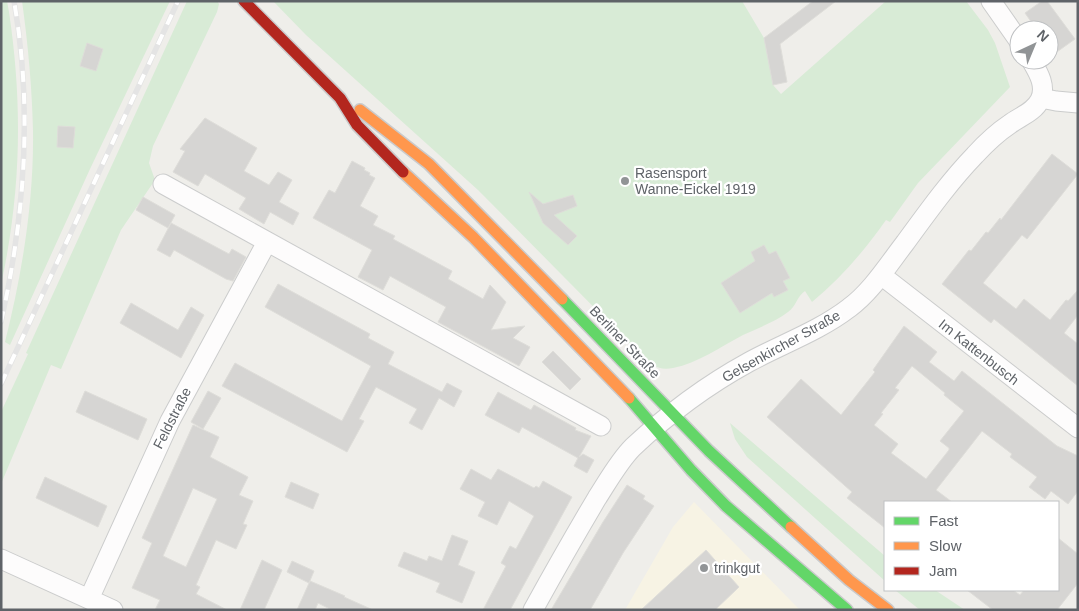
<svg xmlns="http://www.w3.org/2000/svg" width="1079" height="611" font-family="Helvetica,sans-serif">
<rect width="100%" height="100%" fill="#efeeea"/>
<path fill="#f7f3e4" d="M 694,502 L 794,604 L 800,610 L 625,610 L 673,527 Z"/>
<path fill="#d8ebd6" d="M 1,1 L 7,1 L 9,12 C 23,106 21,192 1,285 Z
M 22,1 L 170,1 L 90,169 L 10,345 L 5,342 C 22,274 34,202 33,131 C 32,87 28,44 22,1 Z
M 187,1 L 217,1 L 219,4 L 217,12 L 153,146 L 149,163 L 155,180 L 121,230 L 61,369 L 51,365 L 1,484 L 1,412 L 28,354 L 26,353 Z
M 273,1 L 742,1 L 764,38 L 773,85 L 781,94 L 886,1 L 966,1 L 988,30 L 995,43 L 1010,87 L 918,183 L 890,222 L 886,220 C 865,250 841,278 812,302 L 805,291 C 797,296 796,307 788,312 C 775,322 758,328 743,335 C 720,347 698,363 673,368 C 664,370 658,368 650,364 L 478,190 L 306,35 Z
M 730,423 L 885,556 L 885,581 L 747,457 L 735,439 Z
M 895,590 L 935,590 L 965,610 L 920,610 Z"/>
<path fill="#d6d5d3" stroke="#deddd9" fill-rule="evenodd" d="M 813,1 L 836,1 L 780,44 L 787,82 L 773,85 L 764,38 Z
M 1042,1 L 1047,1 L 1075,39 L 1054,54 L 1049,47 L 1049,30 L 1037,30 L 1025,13 Z
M 87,43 L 103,49 L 96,71 L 80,66 Z
M 205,118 L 257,148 L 244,171 L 269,185 L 278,172 L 292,180 L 279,202 L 299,213 L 293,225 L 270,212 L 264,224 L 239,209 L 246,198 L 205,174 L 198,186 L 173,172 L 185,151 L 180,149 Z
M 58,126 L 75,127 L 73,148 L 57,147 Z
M 1052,154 L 1078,174 L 1027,239 L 1022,235 L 983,283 L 1016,309 L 1024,299 L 1050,320 L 1066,300 L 1068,301 L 1078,290 L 1078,315 L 1064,333 L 1078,344 L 1078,386 L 994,319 L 991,323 L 942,284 L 969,250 L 971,251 L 986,232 L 988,233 L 1000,218 L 1001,220 Z
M 352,161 L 365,168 L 364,170 L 370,173 L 369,175 L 375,178 L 360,206 L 378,216 L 373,225 L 395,236 L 393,239 L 452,271 L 448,279 L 483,299 L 490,285 L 506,302 L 491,330 L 525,326 L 513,338 L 530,347 L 519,366 L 438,322 L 446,307 L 390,276 L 383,290 L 358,277 L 372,250 L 313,218 L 329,190 L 335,193 Z
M 529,192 L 543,204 L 573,195 L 577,206 L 554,215 L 577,236 L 568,245 L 543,223 Z
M 143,197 L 175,215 L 168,228 L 136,210 Z
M 171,223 L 229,254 L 232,249 L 246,257 L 233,281 L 226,279 L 174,250 L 170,257 L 157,250 Z
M 764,245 L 769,254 L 776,251 L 790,278 L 783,281 L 788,290 L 774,297 L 772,293 L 740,313 L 721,283 L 755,261 L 751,252 Z
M 278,284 L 370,334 L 368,338 L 394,352 L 388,364 L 442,392 L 447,383 L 462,391 L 454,407 L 439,398 L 422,430 L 409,423 L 417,409 L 376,387 L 359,419 L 364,421 L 347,452 L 222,386 L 235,363 L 342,421 L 371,366 L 265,307 Z
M 131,303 L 178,330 L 191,307 L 204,315 L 181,358 L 120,323 Z
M 904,326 L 937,352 L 929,362 L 954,381 L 962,371 L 1057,446 L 1078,456 L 1078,491 L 1068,504 L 1051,491 L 1045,499 L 1029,487 L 1037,477 L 1010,457 L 1012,454 L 982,431 L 936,490 L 952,502 L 885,502 L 885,528 L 847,498 L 852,492 L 767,417 L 801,379 L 841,415 L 875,372 L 873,370 ZM 912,366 L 945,393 L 944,395 L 964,411 L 940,441 L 949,448 L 949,450 L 926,479 L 891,453 L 898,444 L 874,425 L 883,414 L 881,413 L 899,390 L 895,388 Z
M 553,351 L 581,379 L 570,390 L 542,362 Z
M 85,391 L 147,419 L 138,440 L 76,412 Z
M 208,391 L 221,398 L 203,429 L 191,422 Z
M 498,392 L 531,410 L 534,405 L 576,428 L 575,430 L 591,436 L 579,457 L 583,454 L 594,460 L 587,473 L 574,466 L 578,458 L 522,427 L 519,433 L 485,415 Z
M 193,425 L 219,437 L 210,457 L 248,477 L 239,495 L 253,501 L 243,524 L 247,525 L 236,549 L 216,540 L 196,585 L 200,587 L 196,594 L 227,610 L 155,610 L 160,600 L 132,588 L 152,543 L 142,538 ZM 193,488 L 217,499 L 186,567 L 163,556 Z
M 471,469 L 491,480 L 498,469 L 534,488 L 536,486 L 539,488 L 543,481 L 572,497 L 510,610 L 483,610 L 506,566 L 501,563 L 510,546 L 516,549 L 534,516 L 509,501 L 497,525 L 478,516 L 485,502 L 460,489 Z
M 45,477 L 107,506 L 98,527 L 36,498 Z
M 291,482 L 319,494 L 313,509 L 285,497 Z
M 627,485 L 645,496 L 643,499 L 654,506 L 623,553 L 590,610 L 551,610 L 603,522 Z
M 452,535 L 468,541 L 458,565 L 475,572 L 462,603 L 436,592 L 440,583 L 398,566 L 404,552 L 427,561 L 429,556 L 442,561 Z
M 1058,538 L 1078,554 L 1078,583 L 1057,610 L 993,610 L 967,590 L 1013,590 L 1020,595 L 1024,590 L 1058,590 Z
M 706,550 L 739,587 L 715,610 L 641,610 Z
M 262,560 L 282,570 L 264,610 L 240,610 Z
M 292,561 L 314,571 L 309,583 L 287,572 Z
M 310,581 L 345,596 L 344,597 L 373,610 L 332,610 L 318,603 L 315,610 L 297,610 Z"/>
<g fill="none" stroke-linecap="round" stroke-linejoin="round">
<defs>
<path id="street" d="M 991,1 L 1019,41
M 1041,98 L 1056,101 L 1078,103
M 163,184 L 601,426
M 881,275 L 1078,428
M 1,559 L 113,610
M 89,599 L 170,421 L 267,242
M 533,610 C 554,572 575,535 597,498 C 608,481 619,461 633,447 C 668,414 707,385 749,362 C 782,344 819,331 849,308 C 871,292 888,265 905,243 C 927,213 949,182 975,155 C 986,143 998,132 1010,124 C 1021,116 1034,112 1040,100 C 1047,86 1038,72 1031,60"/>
<path id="fast" d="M 562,299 L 709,451 L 791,527
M 629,398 L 691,470 L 726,506 L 847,610"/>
<path id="slow" d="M 360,110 L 429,164 L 562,299
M 403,172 L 473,237 L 629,398
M 791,527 L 849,580 L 888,610"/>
<path id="jam" d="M 244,1 L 340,98 L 357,125 L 403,172"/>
</defs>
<use href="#street" stroke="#cbcccc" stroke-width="21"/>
<use href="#fast" stroke="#cacacb" stroke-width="14"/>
<use href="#slow" stroke="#cacacb" stroke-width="14"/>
<use href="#jam" stroke="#cacacb" stroke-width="14"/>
<use href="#street" stroke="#fdfcfc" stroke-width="19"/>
<use href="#fast" stroke="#63d668" stroke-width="11"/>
<use href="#slow" stroke="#ff974d" stroke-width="11"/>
<use href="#jam" stroke="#b3261e" stroke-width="11"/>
<defs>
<path id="rail" d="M 1,322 C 25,215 33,109 14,1
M 1,384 L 178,1"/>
</defs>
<use href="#rail" stroke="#e4e4e4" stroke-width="5.5"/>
<use href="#rail" stroke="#fff" stroke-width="4" stroke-dasharray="11" stroke-linecap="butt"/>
</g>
<g fill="#919496" stroke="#fff" stroke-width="2">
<circle cx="625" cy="181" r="5"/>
<circle cx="704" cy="568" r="5"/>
</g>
<g text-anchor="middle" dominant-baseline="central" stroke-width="4.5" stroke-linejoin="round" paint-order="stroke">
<g font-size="14" fill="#5f6368" stroke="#fff" text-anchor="start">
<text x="635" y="173">Rasensport<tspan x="635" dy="16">Wanne-Eickel 1919</tspan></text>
<text x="714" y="568">trinkgut</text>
</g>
<g font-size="14" fill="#5f6368" stroke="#fff">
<text transform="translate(625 342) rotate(46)">Berliner Straße</text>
<text transform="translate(781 346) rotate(-29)">Gelsenkircher Straße</text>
<text transform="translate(979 352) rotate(38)">Im Kattenbusch</text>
<text transform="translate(172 418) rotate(-63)">Feldstraße</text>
</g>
</g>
<rect width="1079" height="611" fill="none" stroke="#5f6368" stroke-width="5"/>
<rect x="884" y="501" width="175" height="90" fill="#ffffff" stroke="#bfc1c3"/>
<rect x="894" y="517" width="25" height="8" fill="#63d668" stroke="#bfc1c3"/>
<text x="929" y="526" font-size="15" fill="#5f6368">Fast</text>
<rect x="894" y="542" width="25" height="8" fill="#ff974d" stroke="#bfc1c3"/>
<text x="929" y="551" font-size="15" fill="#5f6368">Slow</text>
<rect x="894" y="567" width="25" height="8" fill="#b3261e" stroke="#bfc1c3"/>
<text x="929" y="576" font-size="15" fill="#5f6368">Jam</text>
<g transform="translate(1034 45) rotate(44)"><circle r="24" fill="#ffffff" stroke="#bfc1c3"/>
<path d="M0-4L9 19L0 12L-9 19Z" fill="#919496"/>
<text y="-8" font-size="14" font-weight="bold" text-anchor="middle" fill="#5f6368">N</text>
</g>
</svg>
